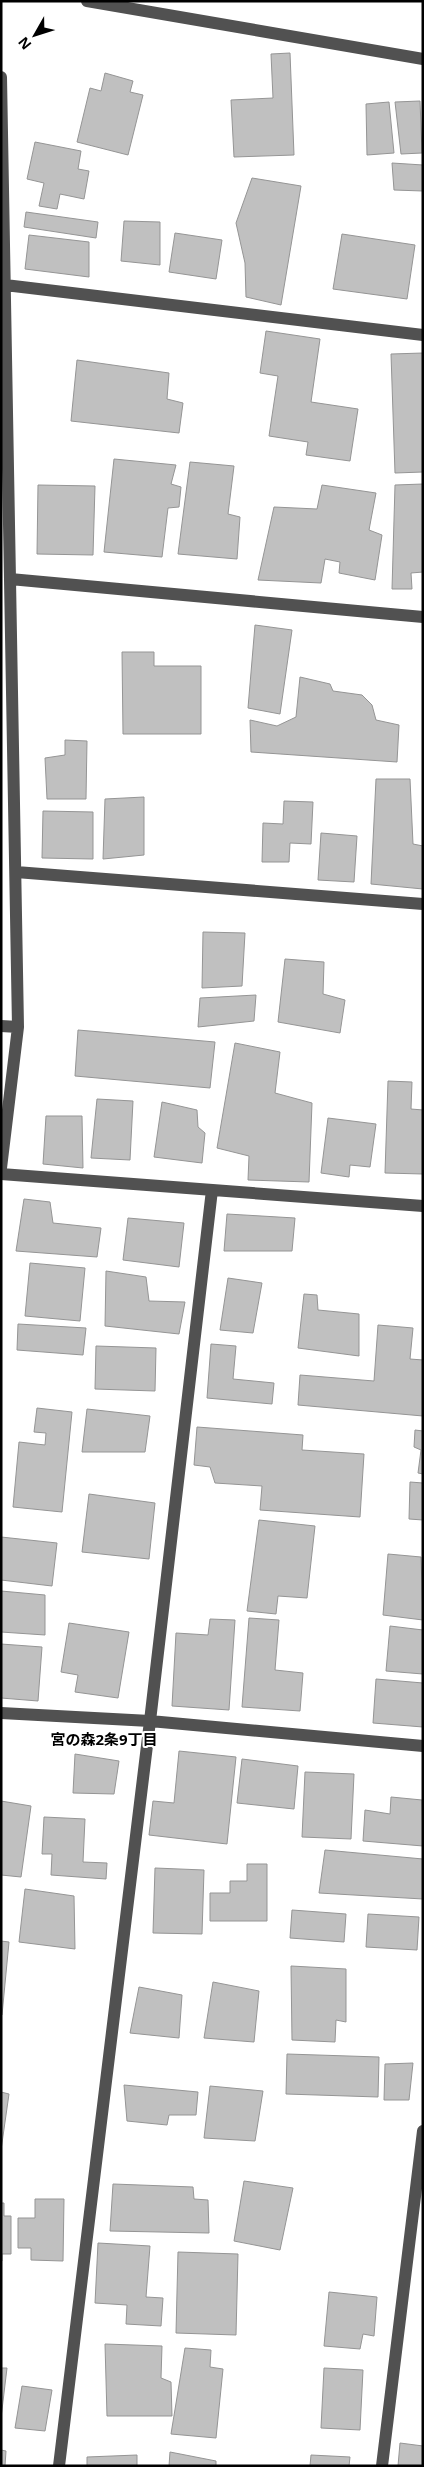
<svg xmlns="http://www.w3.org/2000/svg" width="424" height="2467" font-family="'Noto Sans','Noto Sans JP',sans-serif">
<rect width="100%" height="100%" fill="#fff"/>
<path fill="#c0c0c0" stroke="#959595" d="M 290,53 L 294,155 L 234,157 L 231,100 L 273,98 L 271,54 Z
M 105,73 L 133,81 L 130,92 L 143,95 L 128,155 L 77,142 L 90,88 L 101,91 Z
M 420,101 L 422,153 L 401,154 L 395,102 Z
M 389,102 L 394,153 L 367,155 L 366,104 Z
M 35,142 L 81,151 L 78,169 L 89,171 L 84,199 L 60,194 L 57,209 L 39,206 L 44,183 L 27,179 Z
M 392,163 L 423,165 L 423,191 L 394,190 Z
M 252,178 L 301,186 L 281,305 L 246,297 L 245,263 L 236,223 Z
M 26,212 L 98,222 L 96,238 L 24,227 Z
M 124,221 L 160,222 L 160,265 L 121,261 Z
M 175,233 L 222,240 L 216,279 L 169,272 Z
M 342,234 L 415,245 L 407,299 L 333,289 Z
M 29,235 L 89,242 L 89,277 L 25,269 Z
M 266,331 L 320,339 L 311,402 L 358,409 L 350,461 L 306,455 L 308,442 L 269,436 L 278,376 L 260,373 Z
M 423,353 L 423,472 L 395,473 L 391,354 Z
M 77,360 L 169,373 L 167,399 L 183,403 L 179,433 L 71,421 Z
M 114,459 L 176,465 L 171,484 L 181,487 L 179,507 L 168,508 L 162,557 L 104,552 Z
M 190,462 L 234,466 L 228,514 L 240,517 L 237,559 L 178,554 Z
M 423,484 L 423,572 L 411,573 L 412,589 L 392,589 L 395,485 Z
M 38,485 L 95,486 L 93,555 L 37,554 Z
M 322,485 L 376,493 L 369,530 L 382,535 L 375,580 L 339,573 L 340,562 L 325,559 L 321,583 L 258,580 L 274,507 L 317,509 Z
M 255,625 L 292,630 L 280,714 L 248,708 Z
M 122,652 L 154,652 L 154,666 L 201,666 L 201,734 L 123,734 Z
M 300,677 L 330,684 L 333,691 L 362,695 L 372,705 L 376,720 L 399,725 L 397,762 L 251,752 L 250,720 L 277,726 L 296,717 Z
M 65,740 L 87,741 L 86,799 L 47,799 L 45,758 L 65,755 Z
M 376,779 L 410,779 L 413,844 L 423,846 L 423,889 L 371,884 Z
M 144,797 L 144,855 L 103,859 L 105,799 Z
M 284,801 L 313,802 L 311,844 L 290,843 L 289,862 L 262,862 L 263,823 L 283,824 Z
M 43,811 L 93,812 L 93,859 L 42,858 Z
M 321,833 L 357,836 L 354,882 L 318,880 Z
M 203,932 L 245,933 L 242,986 L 202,988 Z
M 285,959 L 324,962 L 323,994 L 345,1000 L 340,1033 L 278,1022 Z
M 256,995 L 254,1021 L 198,1027 L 200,998 Z
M 78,1030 L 215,1042 L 210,1088 L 75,1076 Z
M 235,1043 L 280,1052 L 275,1093 L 312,1103 L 309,1182 L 248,1180 L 249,1156 L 217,1148 Z
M 388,1081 L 412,1082 L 411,1109 L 423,1110 L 423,1174 L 385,1173 Z
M 97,1099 L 133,1101 L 130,1160 L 91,1158 Z
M 162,1102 L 197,1110 L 198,1127 L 205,1133 L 202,1163 L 154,1157 Z
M 46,1116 L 82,1116 L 83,1168 L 43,1164 Z
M 328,1118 L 376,1124 L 370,1167 L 350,1165 L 349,1177 L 321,1173 Z
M 24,1199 L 50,1202 L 53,1223 L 101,1228 L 97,1257 L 16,1251 Z
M 227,1214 L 295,1218 L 292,1251 L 224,1251 Z
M 128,1218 L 184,1223 L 179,1267 L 123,1260 Z
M 30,1263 L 85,1268 L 80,1321 L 25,1316 Z
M 106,1271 L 146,1277 L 149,1301 L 185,1302 L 179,1334 L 105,1326 Z
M 228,1278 L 262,1283 L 253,1333 L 220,1330 Z
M 304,1294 L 317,1295 L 318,1310 L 359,1314 L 359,1356 L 298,1348 Z
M 18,1324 L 86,1328 L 83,1355 L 17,1350 Z
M 378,1325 L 413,1328 L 410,1359 L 423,1360 L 423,1416 L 298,1405 L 300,1375 L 374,1381 Z
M 211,1344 L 236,1346 L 233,1379 L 274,1383 L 272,1404 L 207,1398 Z
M 96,1346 L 156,1348 L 155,1391 L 95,1389 Z
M 37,1408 L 72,1412 L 62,1512 L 13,1507 L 19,1442 L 45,1445 L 46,1433 L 34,1432 Z
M 87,1409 L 150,1416 L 145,1452 L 82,1452 Z
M 197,1427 L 303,1435 L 302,1450 L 364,1454 L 360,1517 L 260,1510 L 262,1486 L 215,1483 L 210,1467 L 194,1465 Z
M 415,1430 L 423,1431 L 423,1474 L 418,1473 L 421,1450 L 414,1447 Z
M 410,1482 L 423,1483 L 423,1520 L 409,1519 Z
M 89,1494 L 155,1503 L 149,1559 L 82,1552 Z
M 259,1520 L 315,1526 L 307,1598 L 278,1596 L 276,1614 L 247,1611 Z
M 1,1537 L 57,1543 L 52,1586 L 1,1580 Z
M 388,1554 L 421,1557 L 423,1620 L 383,1615 Z
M 1,1591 L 45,1595 L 45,1635 L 1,1632 Z
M 249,1618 L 279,1620 L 275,1670 L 303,1673 L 300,1711 L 242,1707 Z
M 210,1619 L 235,1620 L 229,1710 L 172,1706 L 176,1633 L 208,1635 Z
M 69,1623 L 129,1632 L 118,1698 L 75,1692 L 78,1675 L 61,1672 Z
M 390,1626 L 423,1630 L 423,1674 L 386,1671 Z
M 1,1644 L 42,1647 L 38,1701 L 1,1698 Z
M 376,1679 L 423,1683 L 423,1727 L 373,1723 Z
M 179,1751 L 236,1757 L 227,1844 L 149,1835 L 153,1801 L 174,1803 Z
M 75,1754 L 119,1761 L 114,1794 L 73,1793 Z
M 242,1759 L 298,1766 L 294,1809 L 237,1803 Z
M 305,1772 L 354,1774 L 351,1839 L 302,1837 Z
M 391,1797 L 422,1800 L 423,1846 L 363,1841 L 365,1810 L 390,1814 Z
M 1,1801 L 31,1806 L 21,1877 L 1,1875 Z
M 44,1817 L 85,1819 L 83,1862 L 107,1863 L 106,1879 L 51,1875 L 52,1854 L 42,1854 Z
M 325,1850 L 423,1859 L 423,1899 L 319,1893 Z
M 247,1864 L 267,1864 L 267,1921 L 210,1921 L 210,1893 L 230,1893 L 230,1881 L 247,1881 Z
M 155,1868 L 204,1870 L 202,1934 L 153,1933 Z
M 25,1889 L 74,1896 L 75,1949 L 19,1942 Z
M 292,1910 L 346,1914 L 344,1942 L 290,1938 Z
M 368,1914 L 419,1917 L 417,1950 L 366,1947 Z
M 1,1941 L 9,1942 L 2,2015 L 1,2015 Z
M 291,1966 L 346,1969 L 346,2022 L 336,2020 L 335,2042 L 292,2040 Z
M 213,1982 L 259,1991 L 254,2042 L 204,2038 Z
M 139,1987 L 182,1995 L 179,2038 L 130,2033 Z
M 287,2054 L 379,2057 L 378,2097 L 286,2094 Z
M 413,2063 L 409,2100 L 384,2100 L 385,2064 Z
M 124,2085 L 198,2092 L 196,2115 L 169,2115 L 167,2125 L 127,2121 Z
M 210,2086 L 263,2091 L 255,2141 L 204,2138 Z
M 1,2092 L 9,2094 L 1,2150 Z
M 244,2181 L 293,2188 L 280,2250 L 234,2241 Z
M 113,2184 L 193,2187 L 194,2199 L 208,2200 L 209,2233 L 110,2231 Z
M 35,2199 L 64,2199 L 63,2261 L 31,2260 L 31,2248 L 18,2248 L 18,2218 L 35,2218 Z
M 1,2203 L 4,2203 L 4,2216 L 11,2216 L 11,2254 L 2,2254 L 2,2261 L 1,2261 Z
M 98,2243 L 150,2246 L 146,2297 L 163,2298 L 161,2326 L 126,2324 L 127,2305 L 95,2303 Z
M 178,2252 L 238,2254 L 236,2335 L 176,2333 Z
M 329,2292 L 377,2297 L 374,2336 L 363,2334 L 360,2349 L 324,2346 Z
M 105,2344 L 162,2346 L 161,2378 L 171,2382 L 172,2416 L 107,2416 Z
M 185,2348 L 211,2350 L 210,2367 L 223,2369 L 216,2438 L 171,2434 Z
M 1,2368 L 7,2368 L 1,2418 Z
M 324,2368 L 363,2370 L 360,2430 L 321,2428 Z
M 22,2386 L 52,2390 L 45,2431 L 15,2428 Z
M 400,2443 L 423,2446 L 423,2466 L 398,2466 Z
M 1,2450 L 6,2451 L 5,2466 L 1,2466 Z
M 170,2452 L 216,2461 L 216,2466 L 169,2466 Z
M 137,2455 L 137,2466 L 87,2466 L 87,2457 Z
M 311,2455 L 350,2457 L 349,2466 L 310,2466 Z"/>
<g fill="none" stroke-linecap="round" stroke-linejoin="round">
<path stroke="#515151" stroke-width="12" d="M 87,1 L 423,59
M 1,77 L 18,1027 L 1,1168
M 5,285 L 423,335
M 10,579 L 423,617
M 16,872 L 423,904
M 1,1026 L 18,1027
M 1,1174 L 423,1206
M 1,1713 L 150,1721 L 423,1746
M 59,2466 L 150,1721 L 212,1190
M 382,2466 L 423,2131"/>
</g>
<g text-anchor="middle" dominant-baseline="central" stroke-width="4" stroke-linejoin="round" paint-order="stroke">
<g font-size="15" font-weight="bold" fill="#000" stroke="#fff">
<text x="104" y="1739">宮の森2条9丁目</text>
</g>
</g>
<rect width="424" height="2467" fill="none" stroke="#000000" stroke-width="5"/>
<g transform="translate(35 35) rotate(231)" stroke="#ffffff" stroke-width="4" paint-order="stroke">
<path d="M0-4L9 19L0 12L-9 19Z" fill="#000000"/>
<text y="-8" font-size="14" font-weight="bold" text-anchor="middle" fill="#000000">N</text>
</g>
</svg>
